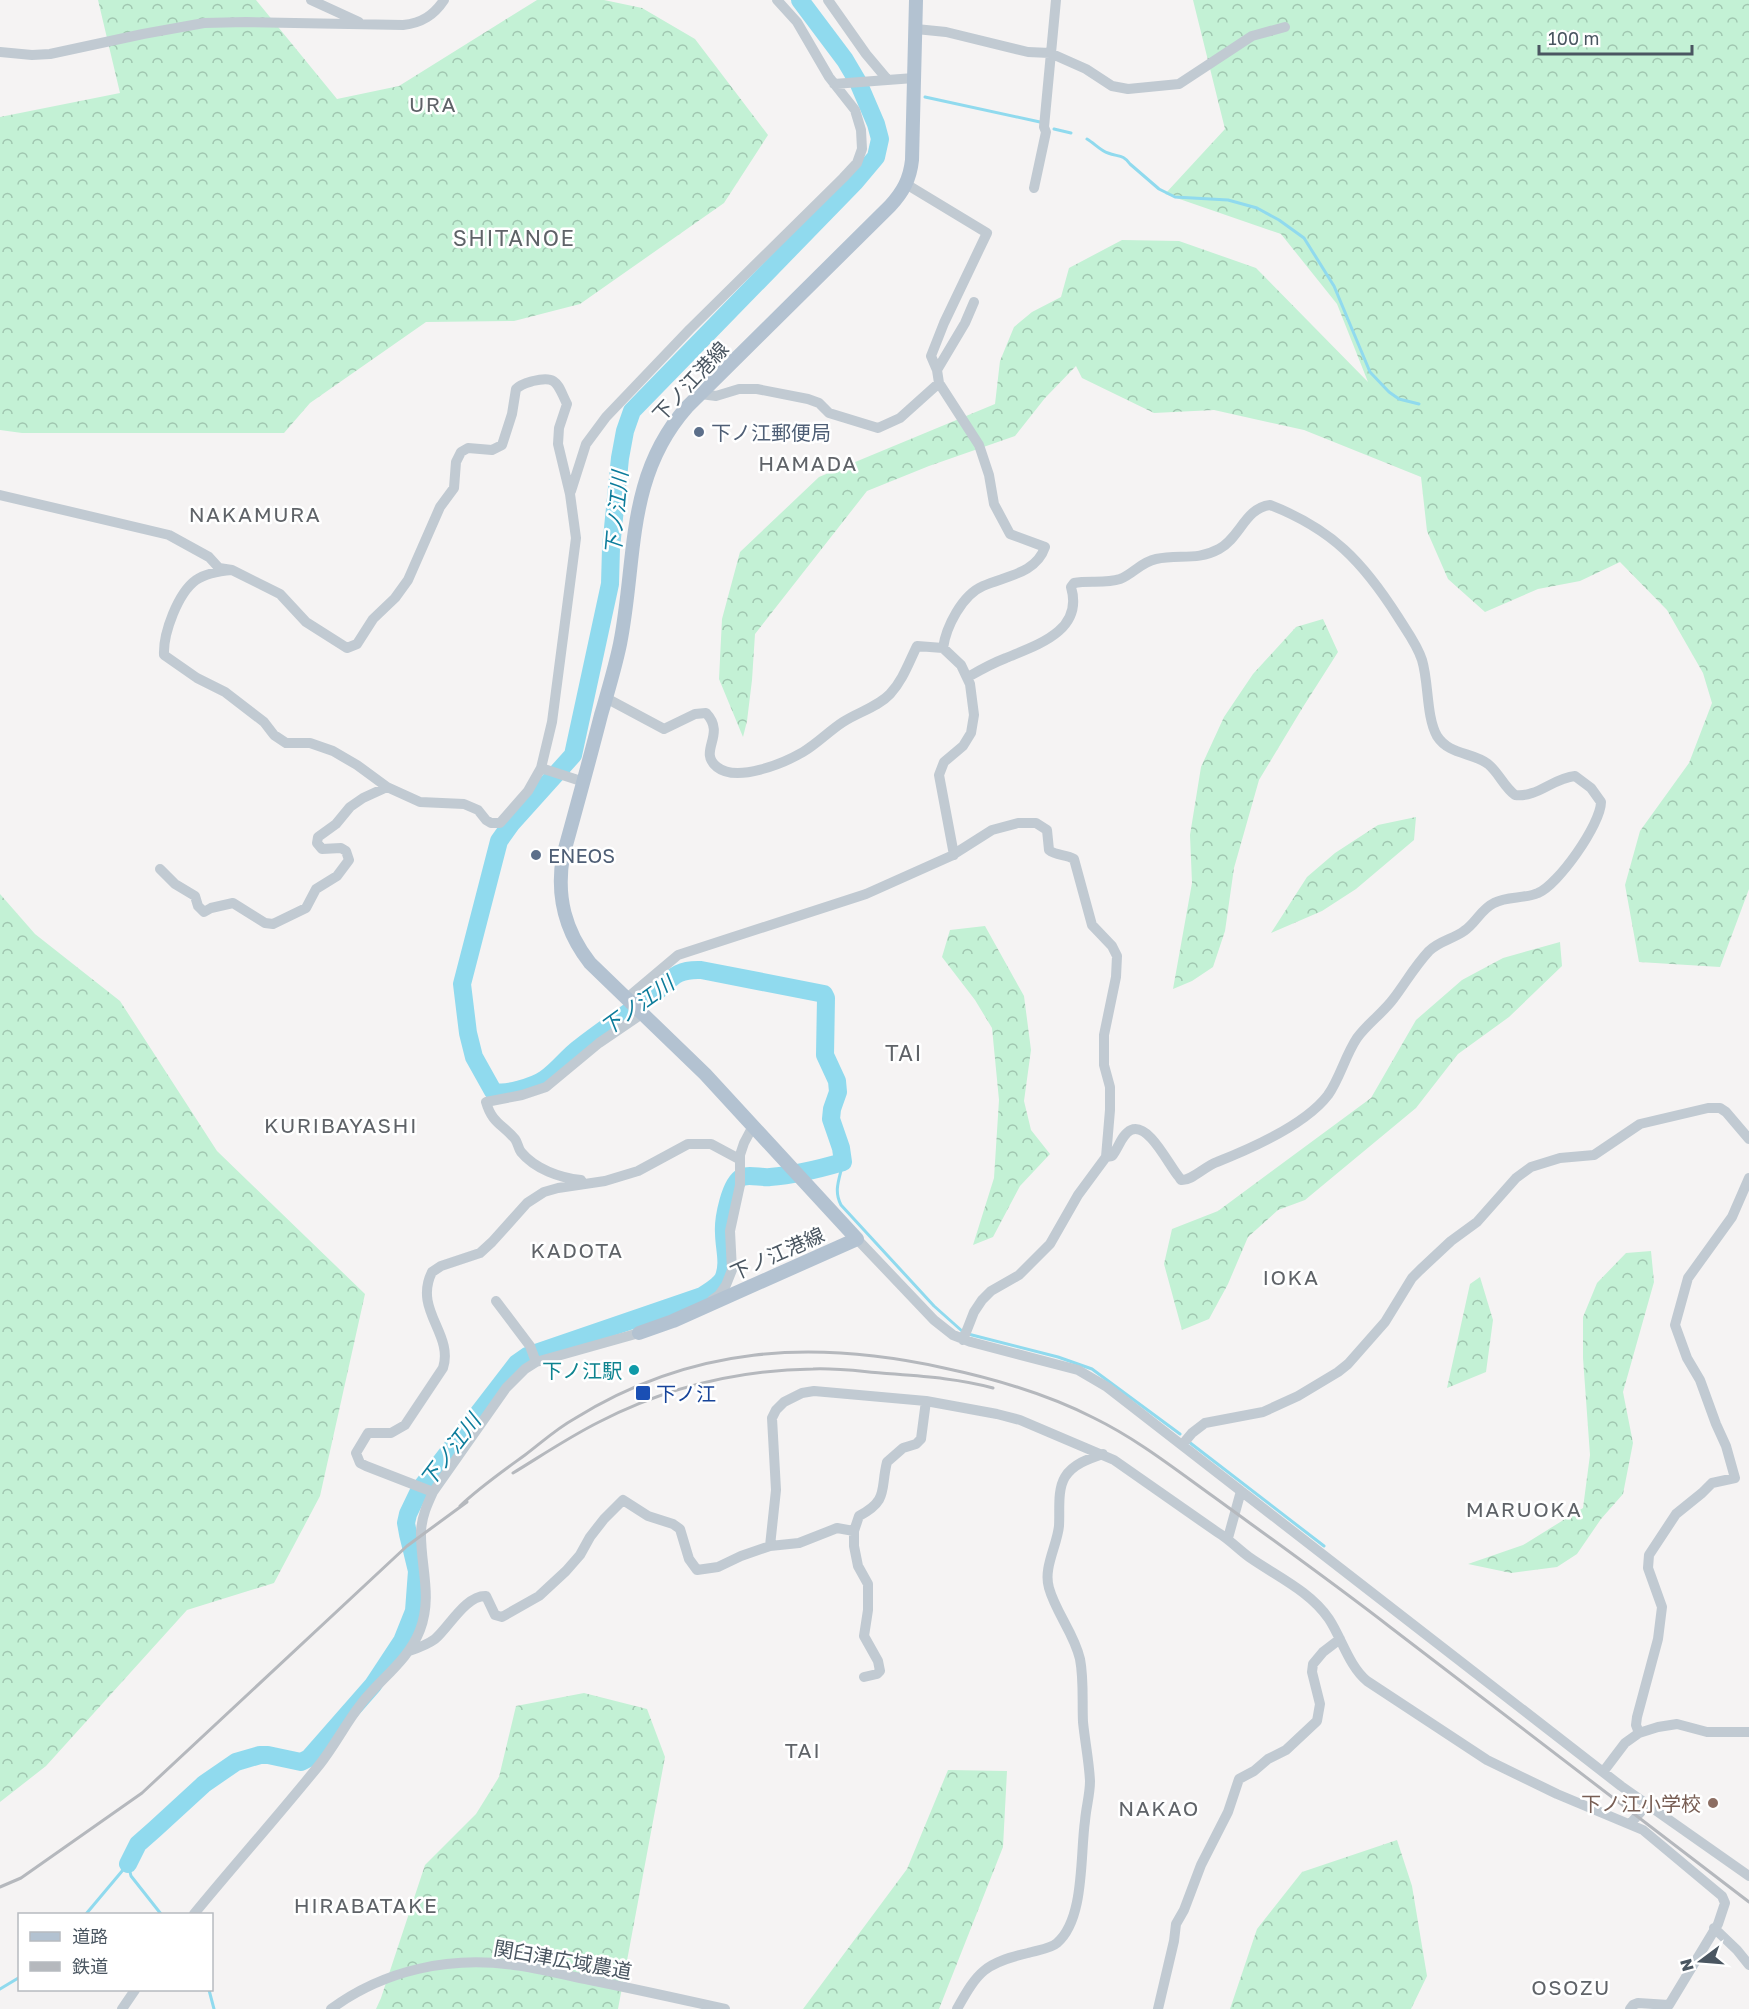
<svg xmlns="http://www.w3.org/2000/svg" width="1749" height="2009" font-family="'Golos Text','Noto Sans JP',sans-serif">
<defs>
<pattern id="forest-crowns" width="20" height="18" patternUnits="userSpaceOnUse" patternTransform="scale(1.5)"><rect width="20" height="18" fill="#c3f1d5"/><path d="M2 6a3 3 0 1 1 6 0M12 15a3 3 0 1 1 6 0" fill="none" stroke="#a0c6b0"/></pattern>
</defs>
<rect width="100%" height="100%" fill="#f5f3f3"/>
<path fill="url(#forest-crowns)" d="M 98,0 L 256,0 L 337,99 L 399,86 L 537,0 L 604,0 L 642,8 L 695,39 L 768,135 L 724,203 L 580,304 L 514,321 L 426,322 L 310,403 L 284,433 L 22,433 L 0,430 L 0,117 L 120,93 Z
M 1193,0 L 1749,0 L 1749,889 L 1720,967 L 1639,962 L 1625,885 L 1640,831 L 1689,763 L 1712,703 L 1703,673 L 1667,610 L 1620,562 L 1580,581 L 1538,589 L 1485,612 L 1448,579 L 1427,531 L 1421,477 L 1304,430 L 1214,410 L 1154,413 L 1082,378 L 1076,366 L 1045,398 L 1015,436 L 929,466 L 867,491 L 755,634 L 752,680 L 747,721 L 743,737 L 719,679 L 722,619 L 740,552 L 819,477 L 995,404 L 1000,361 L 1014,327 L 1032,312 L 1061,297 L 1069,268 L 1122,240 L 1179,241 L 1256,268 L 1368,382 L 1337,304 L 1281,234 L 1165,194 L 1225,129 Z
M 1323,619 L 1338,652 L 1303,707 L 1259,780 L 1234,868 L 1225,931 L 1213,967 L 1192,981 L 1173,989 L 1192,883 L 1190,835 L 1201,767 L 1224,717 L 1253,674 L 1296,627 Z
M 1416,817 L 1414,840 L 1356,889 L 1322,911 L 1271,933 L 1307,877 L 1335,853 L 1378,825 Z
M 0,894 L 35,934 L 120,1001 L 217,1151 L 365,1294 L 320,1496 L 274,1583 L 187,1610 L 46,1766 L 0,1802 Z
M 985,926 L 1024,996 L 1031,1050 L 1024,1101 L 1031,1130 L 1050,1154 L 1020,1186 L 993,1237 L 973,1245 L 994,1178 L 999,1100 L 992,1028 L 975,1000 L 942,957 L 950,930 Z
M 1560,942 L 1562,966 L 1509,1017 L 1458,1054 L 1416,1108 L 1305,1200 L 1278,1210 L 1248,1237 L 1228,1284 L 1209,1319 L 1182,1330 L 1164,1264 L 1172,1229 L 1218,1211 L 1371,1098 L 1416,1020 L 1462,980 L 1503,958 Z
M 1651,1251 L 1654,1282 L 1623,1392 L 1633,1443 L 1623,1494 L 1601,1519 L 1577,1554 L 1557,1567 L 1511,1573 L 1468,1564 L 1523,1545 L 1583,1508 L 1590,1455 L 1583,1358 L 1583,1317 L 1597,1283 L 1626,1253 Z
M 1480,1277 L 1493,1320 L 1486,1372 L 1447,1388 L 1470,1284 Z
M 584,1693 L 647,1709 L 665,1757 L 618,2009 L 376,2009 L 381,1998 L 425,1865 L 476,1814 L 499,1777 L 516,1706 Z
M 948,1770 L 1007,1771 L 1003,1847 L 939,2009 L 803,2009 L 907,1869 Z
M 1397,1840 L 1412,1886 L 1427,1976 L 1411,2009 L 1230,2009 L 1257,1929 L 1302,1872 Z"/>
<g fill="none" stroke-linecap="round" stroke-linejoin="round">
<path stroke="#90daee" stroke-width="3" d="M 925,97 L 1040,122
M 1054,129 L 1071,133
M 1087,139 C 1094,143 1101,151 1108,153 C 1118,157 1123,154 1130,164 L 1159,189 L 1175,197 L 1228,200 L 1257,208 L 1279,220 L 1304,238 L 1334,286 L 1370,372 L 1389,392 L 1399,399 L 1419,404
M 843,1162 C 840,1178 833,1190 841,1205 L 934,1306 L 962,1331
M 968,1334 L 1058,1357 L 1092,1369 L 1180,1434
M 1189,1442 L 1324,1546
M 128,1864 L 131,1876 L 161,1914
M 86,1914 L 128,1864
M 0,1989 L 20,1977
M 209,1990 L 214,2009"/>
<path stroke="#90daee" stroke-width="18" d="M 128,1864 L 138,1844 L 155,1829 L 204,1784 L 236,1762 L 260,1755 L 268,1755 L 301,1762 L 309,1758 L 373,1685 L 402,1641 L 414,1611 L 417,1571 L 408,1534 L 406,1523 L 408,1514 L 420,1489 L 517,1363 L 527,1356 L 702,1296 C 709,1291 718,1287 723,1279 C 730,1264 724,1248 724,1233 C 723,1219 730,1183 742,1177 C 750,1174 761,1178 770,1177 C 795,1175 819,1169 843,1162 L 841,1148 L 831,1119 L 832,1109 L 838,1092 L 837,1081 L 825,1055 L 826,998 L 824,994 L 701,970 C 675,969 672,979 654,994 C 629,1012 603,1029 579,1048 C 567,1057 558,1070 545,1079 C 535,1086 504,1096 493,1091 L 474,1057 L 468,1033 L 462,984 L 499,841 L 511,824 L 573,755 L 610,584 L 611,548 L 620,458 L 625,431 L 632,411 L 855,182 L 876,157 L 880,139 L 876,124 L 858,82 L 845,60 L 800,0"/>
<path stroke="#c1cad2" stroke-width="10" d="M 311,0 L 359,22
M 828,0 L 866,54 L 887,79
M 916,29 L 946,32 L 1028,52 L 1050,53 L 1086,69 L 1112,86 L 1128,89 L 1179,84 L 1252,36 L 1285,27
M 0,52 L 32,55 L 50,54 L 143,34 L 204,23 L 246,22 L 403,25 C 422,23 434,15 444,0
M 834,84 L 914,78
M 906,184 L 987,233 L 944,323 L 931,356 L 937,370 L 939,383
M 1034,188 L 1046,132 L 1044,127 L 1056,0
M 937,370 L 965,323 L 974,302
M 701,394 L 716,396 L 739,389 L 757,389 L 808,399 L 819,403 L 829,413 L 878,428 L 900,418 L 939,383 L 979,445 L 989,475 L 994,504 L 1010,534 L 1045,547 C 1036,574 1005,576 983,586 C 962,595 946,627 943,648
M 571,491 L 586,444 L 606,417 L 690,329 L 843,178 L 857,163 L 862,149 L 861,130 L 855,110 L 829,77 L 797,22 L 777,0
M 0,495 L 169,535 L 209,557 L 219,568 L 232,570 L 280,594 L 306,622 L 347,648 L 357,644 L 373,619 L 395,598 L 408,580 L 440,507 L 454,488 L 456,462 L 461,452 L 468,448 L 492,450 L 502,445 L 512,414 L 516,389 C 521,384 526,383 533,381 C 558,375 557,384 567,404 L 559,428 L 558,444 L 570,494 L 576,538 L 552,722 L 541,768 L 528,791 L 500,823 L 491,823 L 486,820 L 478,810 L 464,804 L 420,802 L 387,787 L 357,765 L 333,751 L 310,743 L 286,743 L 274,735 L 264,722 L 225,692 L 197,678 L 164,655 C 163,633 178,593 196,580 C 206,573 221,571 232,570
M 968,677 C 980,670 993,663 1006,658 C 1037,645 1084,631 1071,587 L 1074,583 C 1089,580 1105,584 1120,579 C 1133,574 1141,562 1156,559 C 1179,554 1197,561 1219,549 C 1240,538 1245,508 1270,505 C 1332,529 1363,562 1398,617 C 1406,630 1417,644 1422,660 C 1429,683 1426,716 1437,736 C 1449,755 1472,752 1488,764 C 1499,773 1504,787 1515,795 C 1537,798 1553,778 1575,776 L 1591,788 L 1601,802 C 1601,824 1558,885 1538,893 C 1524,899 1507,896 1494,903 C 1481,909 1476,923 1464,931 C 1453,939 1439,941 1429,951 C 1415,966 1406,982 1394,998 C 1383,1013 1368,1023 1357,1038 C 1345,1056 1340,1078 1328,1095 C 1306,1124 1250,1149 1217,1162 C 1205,1166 1192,1181 1181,1180 L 1179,1177 C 1169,1166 1149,1122 1131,1130 C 1122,1134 1118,1149 1112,1156 L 1106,1157
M 606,698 L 664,729 L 695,714 L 706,713 C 727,735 697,751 717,767 C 737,783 784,763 803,752 C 818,743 829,731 843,722 C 858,712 878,707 890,694 C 903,680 909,662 917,646 L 943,648 L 961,665 L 970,684 L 974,715 L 971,733 L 963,746 L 944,762 L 939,775 L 954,855
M 541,768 L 584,782
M 160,869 L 175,884 L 195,896 L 198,906 L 204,912 L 211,908 L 233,903 L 265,923 L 273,924 L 306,908 L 316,889 L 337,876 L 349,860 L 346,851 L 341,848 L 322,849 L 317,843 L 318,837 L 336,824 L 350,807 L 363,798 L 387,787
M 627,998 L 678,955 L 866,894 L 951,856 L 992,830 L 1018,823 L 1036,823 L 1047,830 L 1049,850 C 1056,856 1066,854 1074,859 L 1092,925 L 1112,946 L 1117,956 L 1116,977 L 1104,1035 L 1104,1065 L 1110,1087 L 1110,1110 L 1106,1157 L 1078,1195 L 1050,1244 L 1019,1275 L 991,1291 L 982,1300 L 974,1312 L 963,1340
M 581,1180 C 560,1178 535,1169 521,1152 C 518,1148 518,1143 515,1139 C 502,1124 492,1123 486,1102 L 522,1095 L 546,1087 L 599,1043 L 643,1013
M 857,1239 L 934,1320 L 953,1335 L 971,1342 L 1078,1370 L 1107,1387 L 1621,1786 L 1749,1876
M 712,1300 L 719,1295 L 726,1285 L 732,1270 L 730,1231 L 740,1185 L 740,1155 L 744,1143 L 753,1126
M 496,1301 L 530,1346 L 536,1362
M 1182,1445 L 1192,1433 L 1205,1423 L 1263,1412 L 1298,1396 L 1338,1372 L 1348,1364 L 1385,1322 L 1412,1278 L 1420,1270 L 1451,1241 L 1477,1222 L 1516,1178 L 1531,1167 L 1560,1158 L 1594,1155 L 1640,1124 L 1708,1108 L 1720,1108 L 1726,1112 L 1749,1139
M 433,1492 L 366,1466 L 360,1463 L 356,1453 L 368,1433 L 391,1433 L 405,1425 L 443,1368 C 454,1334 413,1310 432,1272 L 441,1266 L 480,1253 L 492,1242 L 527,1203 L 544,1192 L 558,1188 L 605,1181 L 638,1171 L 688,1144 L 711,1144 L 739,1159
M 1228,1538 L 1241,1491
M 770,1546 L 799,1543 L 837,1528 L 854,1531
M 409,1651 C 418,1648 427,1645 435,1639 C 449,1627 466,1595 486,1596 L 495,1615 L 502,1617 L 539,1596 L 566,1571 L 580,1555 L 590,1537 L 604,1519 L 623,1500 L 648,1516 L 673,1524 L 680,1529 L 689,1559 L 697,1570 L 718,1567 L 741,1556 L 770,1546 L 776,1490 L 772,1418 L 776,1410 L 784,1402 L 802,1393 L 814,1391 L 926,1401 L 997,1414 L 1020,1420 L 1114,1460 L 1217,1532 C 1229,1539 1238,1549 1249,1557 C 1276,1576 1310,1591 1329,1619 C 1342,1639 1349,1666 1367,1681 L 1487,1760 L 1557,1794 L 1643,1830 L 1722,1896 L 1725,1903 L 1718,1924 L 1669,2005 L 1638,2003 L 1633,2005 L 1630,2009
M 864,1677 L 877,1674 L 880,1671 L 878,1661 L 864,1636 L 868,1610 L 868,1584 L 858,1566 L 854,1546 L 854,1531 L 859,1516 C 889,1500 880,1490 887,1462 L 903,1448 L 916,1444 L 921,1439 L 926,1401
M 1639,1733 L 1636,1725 L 1637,1717 L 1658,1639 L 1662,1607 L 1648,1568 L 1649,1555 L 1676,1514 L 1702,1493 L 1712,1483 L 1735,1478 L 1726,1446 L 1716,1424 L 1700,1380 L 1687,1358 L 1675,1325 L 1688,1278 L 1732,1217 L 1749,1178
M 1603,1772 L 1625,1743 L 1639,1733 L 1658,1727 L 1677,1724 L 1707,1732 L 1749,1732
M 1630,1824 L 1647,1805
M 194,1914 C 235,1864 279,1815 320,1764 C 335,1745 346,1723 361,1704 C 380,1679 408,1661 420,1630 C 433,1596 420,1565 421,1531 C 422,1516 427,1505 433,1492 L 506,1388 L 525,1369 L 536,1362 L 639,1333
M 1714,1928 L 1737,1950 L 1749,1965
M 122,2009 L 135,1990
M 331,2009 C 384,1970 449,1956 514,1965 C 539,1968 565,1975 590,1980 C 635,1989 680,1999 725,2009
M 957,2009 C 978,1971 985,1963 1028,1953 C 1037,1950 1050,1949 1057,1943 C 1085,1919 1080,1855 1085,1821 C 1086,1807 1090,1795 1090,1781 C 1089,1761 1085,1742 1083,1722 C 1082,1701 1084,1680 1080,1659 C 1074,1633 1056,1613 1049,1588 C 1043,1568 1057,1546 1059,1526 C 1060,1511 1057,1490 1065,1477 C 1073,1464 1088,1459 1103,1454
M 1158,2009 L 1174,1941 L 1176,1924 L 1184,1910 L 1201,1865 L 1228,1812 L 1239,1779 L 1254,1771 L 1268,1759 L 1286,1750 L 1317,1721 L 1320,1704 L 1312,1672 L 1313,1664 L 1323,1652 L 1340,1639"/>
<path stroke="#b3c2d1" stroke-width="14" d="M 639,1333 L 673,1321 L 857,1239 L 705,1074 L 590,963 C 565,931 556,897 563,856 C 576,809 589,762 601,715 C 608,691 615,668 620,644 C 637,559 625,477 687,407 L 890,206 C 903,192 910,179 912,160 L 916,0"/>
<path stroke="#b5b8bd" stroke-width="3" d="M 513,1473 C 541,1456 569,1437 599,1422 C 665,1388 738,1370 813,1369 C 835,1368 858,1371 881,1373 C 918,1376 957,1378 993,1388
M 460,1506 C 480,1487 503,1471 525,1455 C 541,1443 556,1429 574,1419 C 691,1346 812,1339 944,1368 C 996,1379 1047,1394 1094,1418 C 1137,1439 1175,1469 1214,1497 C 1273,1540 1332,1582 1390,1627 C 1509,1719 1629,1810 1749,1902
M 0,1887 L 21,1878 L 142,1793 L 407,1546 L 467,1502"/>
</g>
<g fill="#5c6f8a" stroke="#fff" stroke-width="2">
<circle cx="699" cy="432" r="6"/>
<circle cx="536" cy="855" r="6"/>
</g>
<circle fill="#0f9aa8" stroke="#fff" stroke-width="2" cx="634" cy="1370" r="6"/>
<rect fill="#1a4fb4" stroke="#fff" stroke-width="2" x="635" y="1385" width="16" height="16" rx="3"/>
<circle fill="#8d6e63" stroke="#fff" stroke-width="2" cx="1713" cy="1803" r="6"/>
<g text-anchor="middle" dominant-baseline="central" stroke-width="5" stroke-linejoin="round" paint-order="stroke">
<g font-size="20" fill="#4a5661" stroke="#fff">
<text transform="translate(690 381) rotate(-47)">下ノ江港線</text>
<text transform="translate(777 1253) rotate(-24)">下ノ江港線</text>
<text transform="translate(563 1959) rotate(10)">関臼津広域農道</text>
</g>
<g font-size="20" fill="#4e5e75" stroke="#fff" text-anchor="start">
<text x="711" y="432">下ノ江郵便局</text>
<text x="548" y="855">ENEOS</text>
</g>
<g font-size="20" fill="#0d838f" stroke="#fff" text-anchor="end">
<text x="622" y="1370">下ノ江駅</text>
</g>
<g font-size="20" fill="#164399" stroke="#fff" text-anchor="start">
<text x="656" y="1393">下ノ江</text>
</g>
<g font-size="20" fill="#785e54" stroke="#fff" text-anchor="end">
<text x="1701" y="1803">下ノ江小学校</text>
</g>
<g font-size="21" letter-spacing="1.5" fill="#5f6368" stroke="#fff">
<text x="433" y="104">URA</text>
<text x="808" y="463">HAMADA</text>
<text x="255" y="514">NAKAMURA</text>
<text x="341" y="1125">KURIBAYASHI</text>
<text x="577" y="1250">KADOTA</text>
<text x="1291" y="1277">IOKA</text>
<text x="1524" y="1509">MARUOKA</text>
<text x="803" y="1750">TAI</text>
<text x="1159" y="1808">NAKAO</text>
<text x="366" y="1905">HIRABATAKE</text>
<text x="1571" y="1987">OSOZU</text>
</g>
<g font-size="21" font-style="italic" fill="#0c7c9b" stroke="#fff">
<text transform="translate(616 513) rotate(-85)">下ノ江川</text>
<text transform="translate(637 1005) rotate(-36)">下ノ江川</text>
<text transform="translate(450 1450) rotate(-53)">下ノ江川</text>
</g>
<g font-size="22" letter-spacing="1.5" fill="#5f6368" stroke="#fff">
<text x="514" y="237">SHITANOE</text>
<text x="904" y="1052">TAI</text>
</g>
</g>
<rect x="18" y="1913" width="195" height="78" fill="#ffffff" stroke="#b7bbc0" stroke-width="1.5"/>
<rect x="30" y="1932" width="30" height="9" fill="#b3c2d1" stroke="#b7bbc0" stroke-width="1.5"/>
<text x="72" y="1943" font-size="18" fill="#4a5661">道路</text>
<rect x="30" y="1962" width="30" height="9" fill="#b5b8bd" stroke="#b7bbc0" stroke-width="1.5"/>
<text x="72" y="1973" font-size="18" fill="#4a5661">鉄道</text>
<g transform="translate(1701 1961) rotate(254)" stroke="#ffffff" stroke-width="4.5" paint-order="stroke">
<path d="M0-4.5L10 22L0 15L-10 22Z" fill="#4a5661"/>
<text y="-9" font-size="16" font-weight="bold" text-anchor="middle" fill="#4a5661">N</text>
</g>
<path d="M1539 45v9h153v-9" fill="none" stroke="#4a5661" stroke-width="3"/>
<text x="1548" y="45" font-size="18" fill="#4a5661" stroke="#ffffff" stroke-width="4.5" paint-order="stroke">100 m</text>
</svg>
